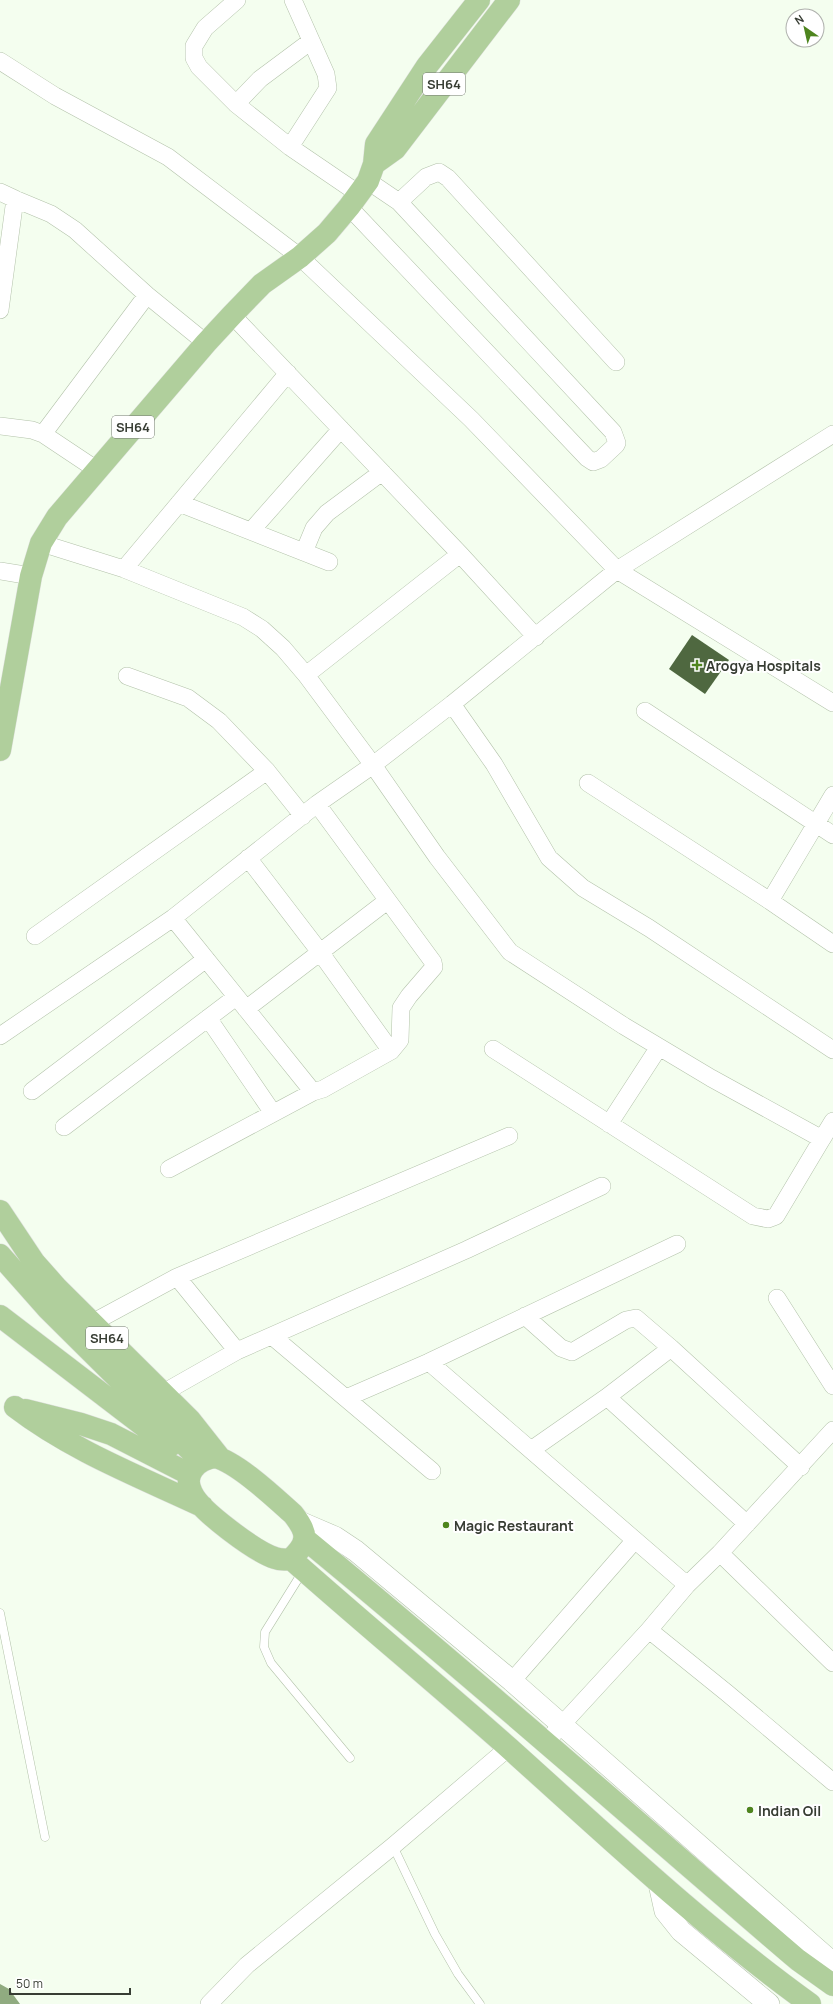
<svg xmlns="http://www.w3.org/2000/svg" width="833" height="2004" font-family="Manrope,sans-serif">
<rect width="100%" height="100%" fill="#f4feef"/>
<path fill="#90ab80" d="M 0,1984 L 9,1989 L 20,2004 L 0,2004 Z"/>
<path fill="#4f6840" d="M 692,635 L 729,660 L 705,694 L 669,669 Z"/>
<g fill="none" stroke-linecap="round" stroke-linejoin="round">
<defs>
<path id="service" d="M 303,1571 L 265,1632 L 264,1647 L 271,1663 L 350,1758
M 0,1613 L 45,1837
M 393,1846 L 435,1934 L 458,1974 L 480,2004"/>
<path id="minor" d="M 237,0 L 205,28 L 194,46 L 194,58 L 199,67 L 236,104 L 290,147 L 359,194
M 0,61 L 55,96 L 168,157 L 300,257 L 471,419 L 617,570 L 833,703
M 236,104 L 260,79 L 311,41
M 290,147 L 328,88 L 326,74 L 293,0
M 0,192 L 15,199 L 0,310
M 15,199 L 51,214 L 75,230 L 147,295 L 206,343
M 399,202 L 426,177 L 439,172 L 448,178 L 616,362
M 349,207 L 587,458 L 593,462 L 601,459 L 616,445 L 617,443 L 613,432 L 399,202 L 368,181
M 232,315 L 460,554 L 536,637
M 0,426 L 32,430 L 43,434 L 97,470
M 43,434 L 147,295
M 179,503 L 329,562
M 251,531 L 341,429
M 41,543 L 124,569 L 243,617 L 262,629 L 283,648 L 306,675 L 373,765 L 437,857 L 510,952 L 624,1026 L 711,1078 L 822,1139 L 833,1121
M 304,552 L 314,528 L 327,513 L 382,472
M 124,569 L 288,373
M 0,571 L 31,576
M 306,675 L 460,554
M 127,676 L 188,698 L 219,721 L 267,771 L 303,816
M 452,704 L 494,764 L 549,858 L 583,888 L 649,928 L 833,1050
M 645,711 L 833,835
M 588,783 L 770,901 L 833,944
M 248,858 L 320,952 L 391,1051
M 770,901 L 833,795
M 173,918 L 313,1092 L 323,1089 L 391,1051 L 400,1040 L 401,1008 L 409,996 L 434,967 L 433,962 L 317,804
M 35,936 L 267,771
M 246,1009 L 387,901
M 208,1018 L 273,1113
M 0,1036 L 173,918 L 317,804 L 373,765 L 452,704 L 617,570 L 833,434
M 493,1049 L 753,1216 L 768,1219 L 776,1216 L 822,1139
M 32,1091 L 206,959
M 609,1124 L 659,1047
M 64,1127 L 236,997
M 169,1169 L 313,1092
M 177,1277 L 237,1351
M 777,1298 L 833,1386
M 525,1316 L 561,1348 L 572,1352 L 626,1320 L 636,1318 L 671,1348 L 801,1467
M 92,1323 L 177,1277 L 509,1136
M 272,1336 L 432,1471
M 671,1348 L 607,1397 L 747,1524
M 429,1362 L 687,1585
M 163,1393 L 237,1351 L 466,1250 L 602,1186
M 346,1398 L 429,1362 L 677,1244
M 531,1450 L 607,1397
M 720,1553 L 833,1430
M 649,1630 L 687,1585 L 720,1553 L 833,1663
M 512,1681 L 635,1540
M 545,1743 L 649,1630 L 727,1693 L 833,1782
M 209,2004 L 247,1965 L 393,1846 L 508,1748"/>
<path id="tertiary" d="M 300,1522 L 335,1537 L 356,1551 L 512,1681 L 826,1957 L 833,1961
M 659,1884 L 665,1911 L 681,1931 L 769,2004"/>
<path id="primary" d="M 374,164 L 395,149 L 509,0
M 0,750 L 31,576 L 41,543 L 57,517 L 206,343 L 232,315 L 262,284 L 300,257 L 327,233 L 349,207 L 368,181 L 374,164 L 376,144 L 427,66 L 479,0
M 0,1211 L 34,1262 L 57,1288 L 190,1420 L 220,1458
M 0,1255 L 48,1309 L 201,1461
M 0,1316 L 170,1446
M 15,1407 C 71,1450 138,1476 202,1506
M 25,1410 L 81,1424 L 111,1434 L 189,1474
M 215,1457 C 237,1462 275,1498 293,1514 C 308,1533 309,1542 291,1559 C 285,1560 280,1560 275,1558 C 256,1552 200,1511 192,1493 C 182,1474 197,1460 215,1457 Z
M 305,1539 C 472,1676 634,1820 798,1960 L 833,1985
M 291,1559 C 363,1623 437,1684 509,1748 C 607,1836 703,1927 810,2004"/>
</defs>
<use href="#service" stroke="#b3c2aa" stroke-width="9"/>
<use href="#minor" stroke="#b3c2aa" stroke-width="18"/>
<use href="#tertiary" stroke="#b3c2aa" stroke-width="22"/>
<use href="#primary" stroke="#dfe0de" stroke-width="23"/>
<use href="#service" stroke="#fff" stroke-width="8"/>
<use href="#minor" stroke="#fff" stroke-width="17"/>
<use href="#tertiary" stroke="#fff" stroke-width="21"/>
<use href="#primary" stroke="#b0cf9c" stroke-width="22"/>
</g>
<g fill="#4e851e" stroke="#fff" stroke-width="1.5">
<path d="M695 659h4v4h4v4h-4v4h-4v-4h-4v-4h4z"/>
<circle cx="446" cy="1525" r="4"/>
<circle cx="750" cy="1810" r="4"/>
</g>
<g text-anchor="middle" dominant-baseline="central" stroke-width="4" stroke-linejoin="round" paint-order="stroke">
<g fill="#fff" stroke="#737770" stroke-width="1">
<rect x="423" y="73" width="42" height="22" rx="3"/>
<rect x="112" y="416" width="42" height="22" rx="3"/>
<rect x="86" y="1327" width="42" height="22" rx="3"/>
</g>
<g font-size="13" font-weight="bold" fill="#373d33">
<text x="444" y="84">SH64</text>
<text x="133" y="427">SH64</text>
<text x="107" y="1338">SH64</text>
</g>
<g font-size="14" font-weight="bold" fill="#373d33" stroke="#fff" text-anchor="start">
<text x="706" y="665">Arogya Hospitals</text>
<text x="454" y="1525">Magic Restaurant</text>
<text x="758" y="1810">Indian Oil</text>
</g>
</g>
<g transform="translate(805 28) rotate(326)"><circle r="19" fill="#ffffff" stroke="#afb1ad"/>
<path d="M0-3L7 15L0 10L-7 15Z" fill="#4e851e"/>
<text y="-6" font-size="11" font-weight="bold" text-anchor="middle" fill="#373d33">N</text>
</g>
<path d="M10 1988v6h120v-6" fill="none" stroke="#373d33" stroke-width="2"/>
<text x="16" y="1988" font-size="12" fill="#373d33" stroke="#ffffff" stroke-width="3" paint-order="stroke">50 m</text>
</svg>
